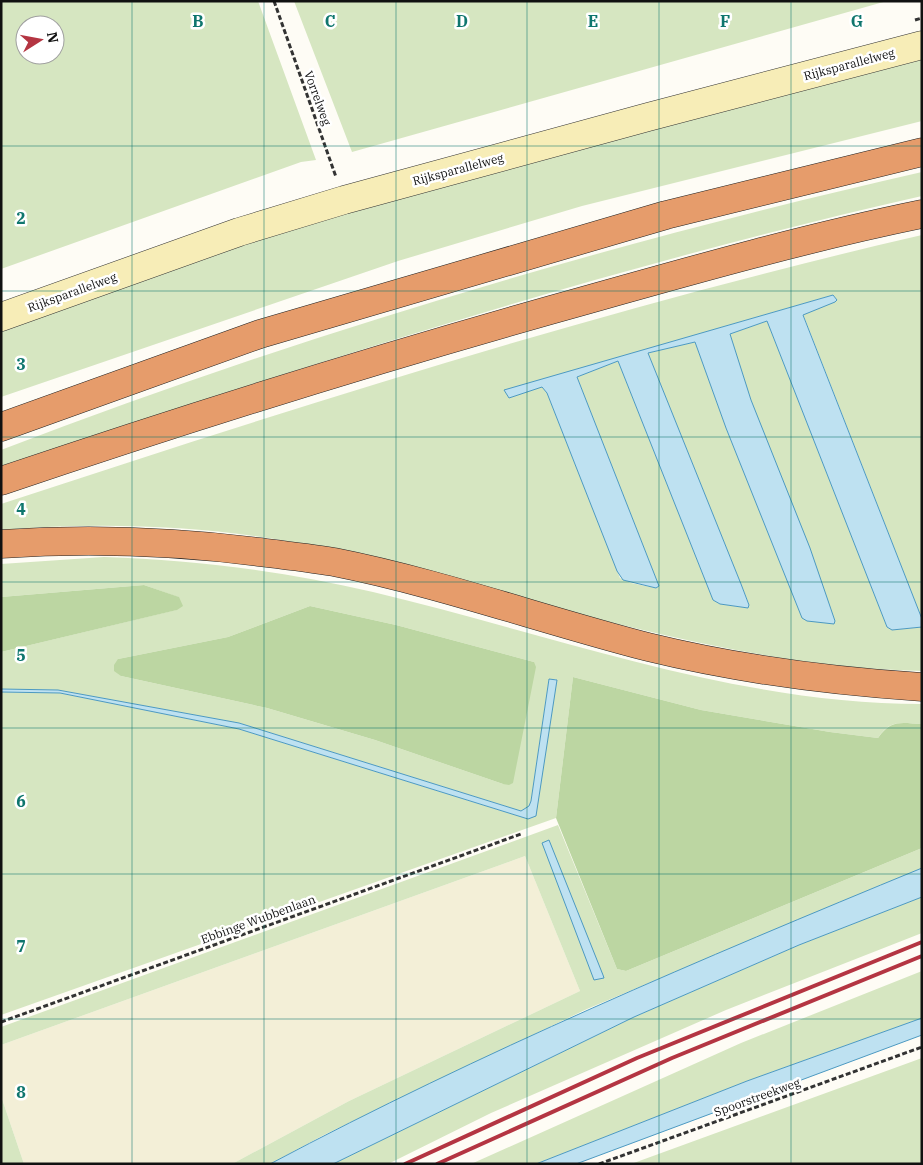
<svg xmlns="http://www.w3.org/2000/svg" width="923" height="1165" font-family="'IBM Plex Serif',serif">
<rect width="100%" height="100%" fill="#fefcf5"/>
<path fill="#f3efd7" d="M 525,856 L 580,991 L 349,1101 L 232,1164 L 24,1164 L 1,1096 L 1,1045 Z"/>
<path fill="#d6e6c1" fill-rule="evenodd" d="M 1,1 L 258,1 L 316,160 L 301,162 L 1,269 ZM 25,25 L 55,25 L 55,55 L 25,55 Z
M 294,1 L 887,1 L 352,152 Z
M 922,53 L 922,121 L 582,206 L 398,261 L 1,397 L 1,326 L 263,234 Z
M 922,172 L 922,196 C 609,267 305,366 1,466 L 1,450 C 301,335 609,243 922,172 Z
M 922,235 L 922,619 L 803,314 L 837,300 L 833,295 L 505,390 L 509,398 L 542,386 L 547,393 L 620,578 L 631,583 L 656,588 L 659,586 L 577,377 L 618,361 L 713,600 L 720,604 L 748,608 L 749,604 L 741,584 L 648,353 L 695,342 L 726,428 L 802,618 L 835,621 C 802,525 757,431 730,334 L 767,321 L 887,627 L 892,630 L 922,627 L 922,671 C 760,667 607,621 452,581 C 399,567 346,552 292,542 C 197,525 98,522 1,530 L 1,504 C 305,404 610,307 922,235 Z
M 104,557 C 195,560 284,571 373,592 C 554,635 734,704 922,704 L 922,724 C 901,723 890,719 878,738 L 830,732 L 701,710 L 573,677 L 556,818 L 1,1015 L 1,692 L 60,693 L 239,729 L 528,819 L 556,679 L 549,679 L 531,801 L 529,806 L 521,811 L 239,723 L 58,690 L 1,689 L 1,652 L 176,610 L 178,597 L 144,585 L 1,597 L 1,564 ZM 310,606 L 396,625 L 534,662 L 503,784 L 375,740 L 267,708 L 121,676 L 118,659 L 228,637 Z
M 558,825 L 617,969 L 626,971 L 922,848 L 922,868 L 587,1009 L 322,1136 L 270,1164 L 232,1164 L 349,1101 L 580,991 L 525,856 L 1,1045 L 1,1027 Z
M 922,897 L 922,933 L 726,1010 L 491,1113 L 388,1164 L 333,1164 L 634,1017 L 799,945 Z
M 922,971 L 922,1018 L 747,1081 L 536,1164 L 471,1164 L 741,1043 Z
M 922,1058 L 922,1164 L 631,1164 Z
M 1,1096 L 24,1164 L 1,1164 Z"/>
<path fill="#bcd6a2" d="M 144,585 L 179,597 L 183,606 L 177,610 L 1,652 L 1,597 Z
M 310,606 L 396,625 L 534,662 L 536,667 L 513,783 L 509,785 L 503,784 L 375,740 L 267,708 L 121,676 L 114,671 L 114,665 L 118,659 L 228,637 Z
M 573,677 L 701,710 L 830,732 L 878,738 C 891,719 901,723 922,724 L 922,848 L 626,971 L 617,969 L 556,818 Z"/>
<path fill="#bee1f1" stroke="#4c99c1" d="M 833,295 L 837,300 L 835,302 L 803,315 L 922,619 L 922,627 L 892,630 L 887,627 L 767,321 L 730,334 L 751,400 L 810,548 L 835,621 L 834,624 L 807,621 L 802,618 L 726,428 L 695,342 L 648,353 L 741,584 L 749,605 L 748,608 L 720,604 L 713,600 L 618,361 L 577,377 L 659,586 L 656,588 L 623,580 L 617,571 L 547,393 L 542,387 L 509,398 L 504,390 Z
M 549,679 L 557,680 L 536,816 L 528,819 L 239,729 L 60,693 L 1,692 L 1,689 L 58,690 L 239,723 L 521,811 L 529,806 L 531,801 Z
M 549,840 L 603,975 L 604,978 L 594,980 L 542,843 Z
M 922,868 L 922,897 L 799,945 L 634,1017 L 333,1164 L 270,1164 C 481,1052 701,959 922,868 Z
M 922,1018 L 922,1035 L 576,1164 L 536,1164 L 747,1081 Z"/>
<g fill="none" stroke-linecap="round" stroke-linejoin="round">
<defs>
<path id="secondary" d="M 1,317 L 239,232 L 344,200 L 648,117 L 922,45"/>
<path id="highway" d="M 1,427 L 260,334 L 666,215 L 922,152
M 1,481 C 196,415 392,354 590,299 C 700,268 810,237 922,214
M 1,544 C 88,538 173,541 259,552 C 284,555 310,558 334,562 C 440,583 543,620 648,647 C 738,669 829,681 922,687"/>
</defs>
<use href="#secondary" stroke="#333" stroke-width="29"/>
<use href="#highway" stroke="#222" stroke-width="29"/>
<path stroke="#333" stroke-width="3" stroke-dasharray="5 2.5" stroke-linecap="butt" d="M 274,1 L 336,177
M 915,20 L 922,18
M 1,1022 L 521,834
M 599,1164 L 922,1047"/>
<use href="#secondary" stroke="#f7edb7" stroke-width="28"/>
<use href="#highway" stroke="#e69c6b" stroke-width="28"/>
<path stroke="#b43542" stroke-width="4" d="M 405,1164 L 637,1058 L 922,942
M 437,1164 L 672,1058 L 922,956"/>
</g>
<path fill="none" stroke="#0f766e" stroke-width="1" stroke-opacity="0.55" d="M 132,1 L 132,1164M 264,1 L 264,1164M 396,1 L 396,1164M 527,1 L 527,1164M 659,1 L 659,1164M 791,1 L 791,1164M 1,146 L 922,146M 1,291 L 922,291M 1,437 L 922,437M 1,582 L 922,582M 1,728 L 922,728M 1,874 L 922,874M 1,1019 L 922,1019"/>
<g text-anchor="middle" dominant-baseline="central" stroke-width="5" stroke-linejoin="round" paint-order="stroke">
<g font-size="12" fill="#111" stroke="#fff">
<text transform="translate(849 64) rotate(-15)">Rijksparallelweg</text>
<text transform="translate(318 98) rotate(70)">Vorrelweg</text>
<text transform="translate(458 169) rotate(-15)">Rijksparallelweg</text>
<text transform="translate(72 292) rotate(-20)">Rijksparallelweg</text>
<text transform="translate(258 919) rotate(-20)">Ebbinge Wubbenlaan</text>
<text transform="translate(757 1097) rotate(-20)">Spoorstreekweg</text>
</g>
</g>
<g font-size="16" text-anchor="middle" font-weight="bold" fill="#0f766e" stroke="#fff" stroke-width="5" stroke-linejoin="round" paint-order="stroke">
<text x="198" y="27">B</text>
<text x="330" y="27">C</text>
<text x="462" y="27">D</text>
<text x="593" y="27">E</text>
<text x="725" y="27">F</text>
<text x="857" y="27">G</text>
<text x="21" y="224">2</text>
<text x="21" y="370">3</text>
<text x="21" y="515">4</text>
<text x="21" y="661">5</text>
<text x="21" y="807">6</text>
<text x="21" y="952">7</text>
<text x="21" y="1098">8</text>
</g>
<rect width="923" height="1165" fill="none" stroke="#111111" stroke-width="5"/>
<g transform="translate(40 40) rotate(79)"><circle r="24" fill="#ffffff" stroke="#a0a0a0"/>
<path d="M0-4L9 19L0 12L-9 19Z" fill="#b43542"/>
<text y="-8" font-size="14" font-weight="bold" text-anchor="middle" fill="#111111">N</text>
</g>
</svg>
